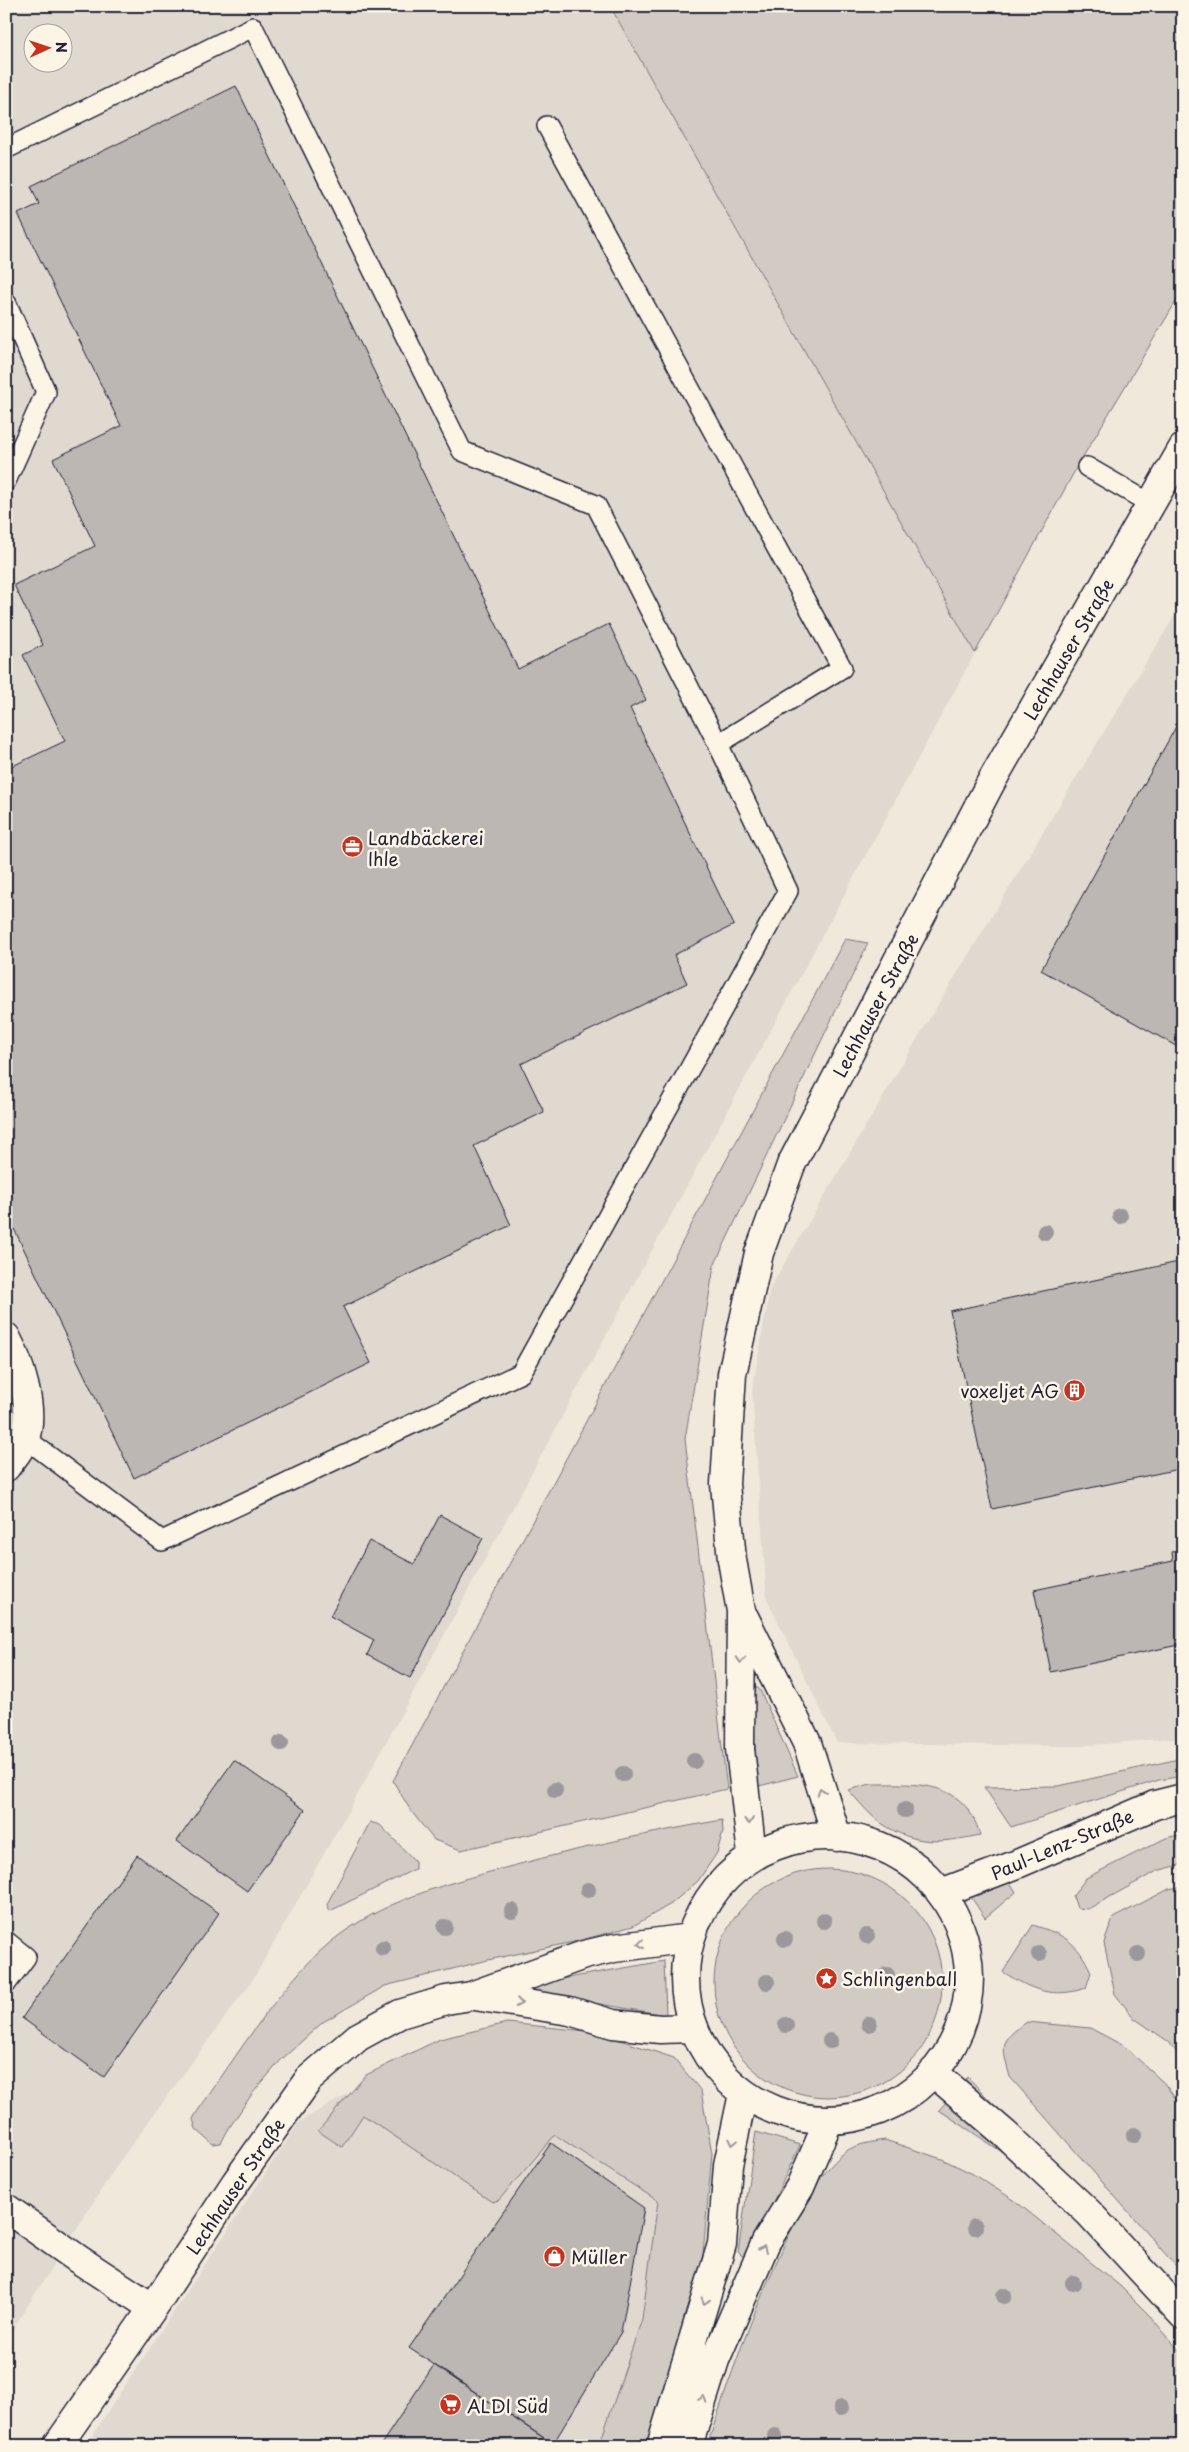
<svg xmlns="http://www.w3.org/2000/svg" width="1189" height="2452" font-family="'Playpen Sans',sans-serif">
<rect width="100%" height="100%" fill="#efe8db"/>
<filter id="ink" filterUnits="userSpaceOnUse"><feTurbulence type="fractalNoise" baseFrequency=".02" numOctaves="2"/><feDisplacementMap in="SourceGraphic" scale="10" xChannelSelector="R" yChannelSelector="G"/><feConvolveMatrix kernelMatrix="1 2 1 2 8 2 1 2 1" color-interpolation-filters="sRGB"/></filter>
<g filter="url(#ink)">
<path fill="#e0d9cf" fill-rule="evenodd" d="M 6,6 L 610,6 L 975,653 L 364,1783 L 254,1978 L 119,2162 L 12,2330 L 6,2343 ZM 32,32 L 62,32 L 62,62 L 32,62 Z
M 1183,602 L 1183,1737 L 1079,1746 L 837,1743 L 767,1599 L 752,1392 L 770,1288 L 919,1036 Z
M 376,2078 L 681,2150 L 618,2446 L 85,2446 L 299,2122 Z"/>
<path fill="#d1cbc3" stroke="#7a767f" d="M 610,6 L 1183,6 L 1183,290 L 1078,465 L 975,653 Z
M 845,939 L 868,943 L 714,1266 L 685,1439 L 727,1789 L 461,1850 L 434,1840 L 411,1811 L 393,1781 Z
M 754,1685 L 760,1690 L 798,1776 L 759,1786 L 749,1691 Z
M 1183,1758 L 1183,1776 L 1159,1780 L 1011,1827 L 984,1787 L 1059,1786 Z
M 871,1784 C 918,1784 964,1779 980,1835 C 942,1843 915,1846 881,1823 C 869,1815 858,1800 848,1790 Z
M 722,1820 L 723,1831 L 717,1853 L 698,1881 L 671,1904 L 633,1926 L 578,1941 L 488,1960 L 385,1986 L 323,2022 L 281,2060 L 252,2094 L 229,2128 L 221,2143 L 213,2144 L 196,2129 L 193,2119 L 197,2112 C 236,2057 287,1973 341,1934 C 392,1897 456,1881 516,1865 C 584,1847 652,1832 722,1820 Z
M 370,1822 L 380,1825 L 415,1861 L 415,1869 L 330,1911 L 327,1904 Z
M 1183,1834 L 1183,1864 L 1157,1871 L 1088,1909 L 1077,1908 L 1073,1896 L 1086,1878 L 1166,1838 Z
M 998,1863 L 1016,1892 L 985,1918 L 959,1879 Z
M714 1983a114 114 0 1 1 228 0a114 114 0 1 1-228 0Z
M 1183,1886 L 1183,2061 L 1169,2042 L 1134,2018 L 1115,1994 L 1104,1943 L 1113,1918 L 1169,1889 Z
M 1033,1925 C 1064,1935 1077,1941 1091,1972 L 1086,1988 C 1052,1999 1032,1990 1003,1972 Z
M 664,1961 L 666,2015 L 533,1993 L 531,1989 L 533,1984 Z
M 1027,2022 L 1090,2028 L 1124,2046 L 1164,2083 L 1183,2109 L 1183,2274 L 1010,2077 C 1002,2047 998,2041 1027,2022 Z
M 507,2023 L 596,2032 L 674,2058 L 701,2091 L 712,2153 L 703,2254 L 653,2446 L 599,2446 L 642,2319 L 658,2201 L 555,2135 L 499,2200 L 492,2202 L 363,2115 L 342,2147 L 318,2131 L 366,2075 L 440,2039 Z
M 968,2077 L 1058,2174 L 1050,2184 L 939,2110 Z
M 756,2132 L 800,2145 L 748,2255 L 742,2256 L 738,2252 Z
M 885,2140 L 942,2159 L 971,2173 L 1014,2200 L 1120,2286 L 1151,2317 L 1183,2355 L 1183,2446 L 707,2446 C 729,2379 752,2314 782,2250 C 798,2215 815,2177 845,2152 C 856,2144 872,2142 885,2140 Z"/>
<path fill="#bcb7b3" stroke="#22223b" d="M 236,86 L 518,669 L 609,624 L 646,700 L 630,708 L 734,925 L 674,955 L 687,983 L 521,1064 L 544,1112 L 474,1146 L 511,1225 L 343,1307 L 371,1363 L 134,1478 L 6,1212 L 6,769 L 65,741 L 23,655 L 43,645 L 14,585 L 95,546 L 53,459 L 121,426 L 18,214 L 39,204 L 31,186 Z
M 1183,714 L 1183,1050 L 1041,970 Z
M 1183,1261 L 1183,1468 L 992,1509 L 950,1311 Z
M 440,1515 L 483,1538 L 410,1678 L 367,1655 L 374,1640 L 330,1616 L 369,1541 L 414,1564 Z
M 1183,1550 L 1183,1644 L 1051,1672 L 1034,1590 L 1173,1561 L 1172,1552 Z
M 234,1760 L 305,1810 L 247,1891 L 177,1841 Z
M 137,1855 L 219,1913 L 104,2077 L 22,2018 Z
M 551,2143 L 644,2208 L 621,2332 L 553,2444 L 409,2348 Z
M 434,2365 L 553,2444 L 555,2446 L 380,2446 Z"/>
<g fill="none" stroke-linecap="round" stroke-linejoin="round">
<defs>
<path id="service" d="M 547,126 L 842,668 L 718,744
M 6,149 L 253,27 L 462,451 L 596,505 L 718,744 L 788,891 L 521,1373 L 162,1541 L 25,1438
M 6,302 L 46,392 L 6,481
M 1087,467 L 1151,504
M 6,1941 L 26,1957 L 6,1984"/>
<path id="minor" d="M 6,1337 C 20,1363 35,1409 25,1438 C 22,1448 12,1459 6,1467
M 941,1893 L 1015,1865 L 1155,1805 L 1183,1798
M 475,1996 L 570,2011 L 613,2024 L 660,2029 L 694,2028
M 6,2208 L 78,2259 L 153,2308
M 57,2446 L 153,2308 L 236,2182 L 309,2079 L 358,2037 L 400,2014 L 446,2000 L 471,1996 L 584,1955 L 614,1948 L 690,1938"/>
<path id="secondary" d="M 744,1617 L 807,1743 L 837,1837
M685 1978a142 142 0 1 1 284 0a142 142 0 1 1-284 0Z
M 752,1855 L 740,1749 L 741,1611 L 732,1560 L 725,1484 L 732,1374 L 759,1253 L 791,1165 L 990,784 L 1183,448"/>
<path id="primary" d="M 933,2072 L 1005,2134 L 1089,2213 L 1183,2315
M 661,2446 L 722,2244 L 728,2165 L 743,2094
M 688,2446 L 715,2360 L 766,2242 L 800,2187 L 829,2120"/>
</defs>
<use href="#service" stroke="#22223b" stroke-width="22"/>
<use href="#minor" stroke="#22223b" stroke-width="31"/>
<use href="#secondary" stroke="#22223b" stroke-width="31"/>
<use href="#primary" stroke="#22223b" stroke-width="31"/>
<use href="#service" stroke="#fcf5e5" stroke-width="19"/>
<use href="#minor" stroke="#fcf5e5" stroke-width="28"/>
<use href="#secondary" stroke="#fcf5e5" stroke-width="28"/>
<use href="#primary" stroke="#fcf5e5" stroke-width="28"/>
</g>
<g fill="#9b979a">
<circle cx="1120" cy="1216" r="8"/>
<circle cx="1045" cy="1232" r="8"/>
<circle cx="281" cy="1743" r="8"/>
<circle cx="694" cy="1761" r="8"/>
<circle cx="623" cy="1774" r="8"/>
<circle cx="555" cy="1790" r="8"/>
<circle cx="905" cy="1810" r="8"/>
<circle cx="588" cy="1890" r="8"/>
<circle cx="512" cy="1911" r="8"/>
<circle cx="824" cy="1921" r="8"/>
<circle cx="445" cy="1927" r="8"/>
<circle cx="867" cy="1936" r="8"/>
<circle cx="785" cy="1939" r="8"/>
<circle cx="383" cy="1948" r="8"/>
<circle cx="1039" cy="1954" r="8"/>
<circle cx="1138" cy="1954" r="8"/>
<circle cx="887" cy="1975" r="8"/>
<circle cx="767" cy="1982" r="8"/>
<circle cx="869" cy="2024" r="8"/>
<circle cx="786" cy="2025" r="8"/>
<circle cx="830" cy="2041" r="8"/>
<circle cx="1134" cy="2135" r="8"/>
<circle cx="975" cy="2227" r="8"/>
<circle cx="1073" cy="2283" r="8"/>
<circle cx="1004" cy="2296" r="8"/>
<circle cx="841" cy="2408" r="8"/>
<circle cx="775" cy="2436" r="8"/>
</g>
<defs><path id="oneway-chevron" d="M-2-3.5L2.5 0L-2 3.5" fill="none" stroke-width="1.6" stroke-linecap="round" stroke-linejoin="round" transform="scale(1.25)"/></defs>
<g stroke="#9a9698">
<use href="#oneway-chevron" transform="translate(741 1660) rotate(91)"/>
<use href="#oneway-chevron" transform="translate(821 1791) rotate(-109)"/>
<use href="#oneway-chevron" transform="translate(749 1821) rotate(83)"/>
<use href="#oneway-chevron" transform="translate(641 1944) rotate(173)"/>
<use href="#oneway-chevron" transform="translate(519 2003) rotate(9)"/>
<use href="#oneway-chevron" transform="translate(733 2142) rotate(102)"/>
<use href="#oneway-chevron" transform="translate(763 2249) rotate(-66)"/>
<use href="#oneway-chevron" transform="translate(705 2301) rotate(107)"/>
<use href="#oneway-chevron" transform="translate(703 2399) rotate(-72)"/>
</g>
</g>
<defs>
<symbol id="office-disc" viewBox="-11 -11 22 22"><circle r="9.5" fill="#c8321e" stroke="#fcf5e5"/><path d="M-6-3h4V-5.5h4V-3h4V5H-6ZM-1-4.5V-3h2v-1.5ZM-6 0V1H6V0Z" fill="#fff"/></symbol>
<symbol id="building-disc" viewBox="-11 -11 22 22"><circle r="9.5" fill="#c8321e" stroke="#fcf5e5"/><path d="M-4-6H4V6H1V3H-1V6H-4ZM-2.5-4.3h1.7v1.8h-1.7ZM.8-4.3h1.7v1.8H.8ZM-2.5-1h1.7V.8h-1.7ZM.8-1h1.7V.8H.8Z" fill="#fff"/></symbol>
<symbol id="sight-disc" viewBox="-11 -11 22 22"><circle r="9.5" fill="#c8321e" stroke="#fcf5e5"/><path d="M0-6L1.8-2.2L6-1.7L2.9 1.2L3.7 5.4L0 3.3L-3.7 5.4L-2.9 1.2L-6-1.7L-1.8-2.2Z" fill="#fff"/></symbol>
<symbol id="shop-disc" viewBox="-11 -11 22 22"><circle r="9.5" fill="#c8321e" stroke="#fcf5e5"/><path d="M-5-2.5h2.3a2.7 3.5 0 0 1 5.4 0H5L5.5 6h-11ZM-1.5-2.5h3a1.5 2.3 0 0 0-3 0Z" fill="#fff"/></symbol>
<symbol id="supermarket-disc" viewBox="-11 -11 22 22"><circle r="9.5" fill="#c8321e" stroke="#fcf5e5"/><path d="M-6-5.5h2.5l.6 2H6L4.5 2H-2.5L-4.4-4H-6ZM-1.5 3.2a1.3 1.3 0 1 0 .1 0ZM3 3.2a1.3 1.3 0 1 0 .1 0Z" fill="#fff"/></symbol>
</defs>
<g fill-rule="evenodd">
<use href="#office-disc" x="340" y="834" width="25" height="25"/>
<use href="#building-disc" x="1062" y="1378" width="25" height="25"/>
<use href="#sight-disc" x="814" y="1966" width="25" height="25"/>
<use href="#shop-disc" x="542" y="2244" width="25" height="25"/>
<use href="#supermarket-disc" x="438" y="2392" width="25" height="25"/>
</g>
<g text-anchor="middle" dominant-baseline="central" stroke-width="5" stroke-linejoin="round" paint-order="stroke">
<g font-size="18" fill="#22223b" stroke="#fcf5e5">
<text transform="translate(1068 649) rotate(-60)">Lechhauser Straße</text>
<text transform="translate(875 1005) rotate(-62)">Lechhauser Straße</text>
<text transform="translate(1062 1844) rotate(-23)">Paul-Lenz-Straße</text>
<text transform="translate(235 2186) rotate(-56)">Lechhauser Straße</text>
</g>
<g font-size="18" fill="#22223b" stroke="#fcf5e5" text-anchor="start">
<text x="368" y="837">Landbäckerei<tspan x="368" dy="21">Ihle</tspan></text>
<text x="1059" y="1390" text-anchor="end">voxeljet AG</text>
<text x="842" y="1978">Schlingenball</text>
<text x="571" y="2256">Müller</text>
<text x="467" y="2405">ALDI Süd</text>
</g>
</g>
<rect width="1189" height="2452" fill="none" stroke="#fcf5e5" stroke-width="25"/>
<rect x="12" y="12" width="1164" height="2427" fill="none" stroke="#22223b" stroke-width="2" filter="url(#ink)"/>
<g transform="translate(48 48) rotate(87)"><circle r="24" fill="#fcf5e5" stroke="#a5a1a1"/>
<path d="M0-4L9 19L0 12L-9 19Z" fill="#c8321e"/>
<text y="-8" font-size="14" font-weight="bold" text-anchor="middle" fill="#22223b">N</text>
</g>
</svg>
